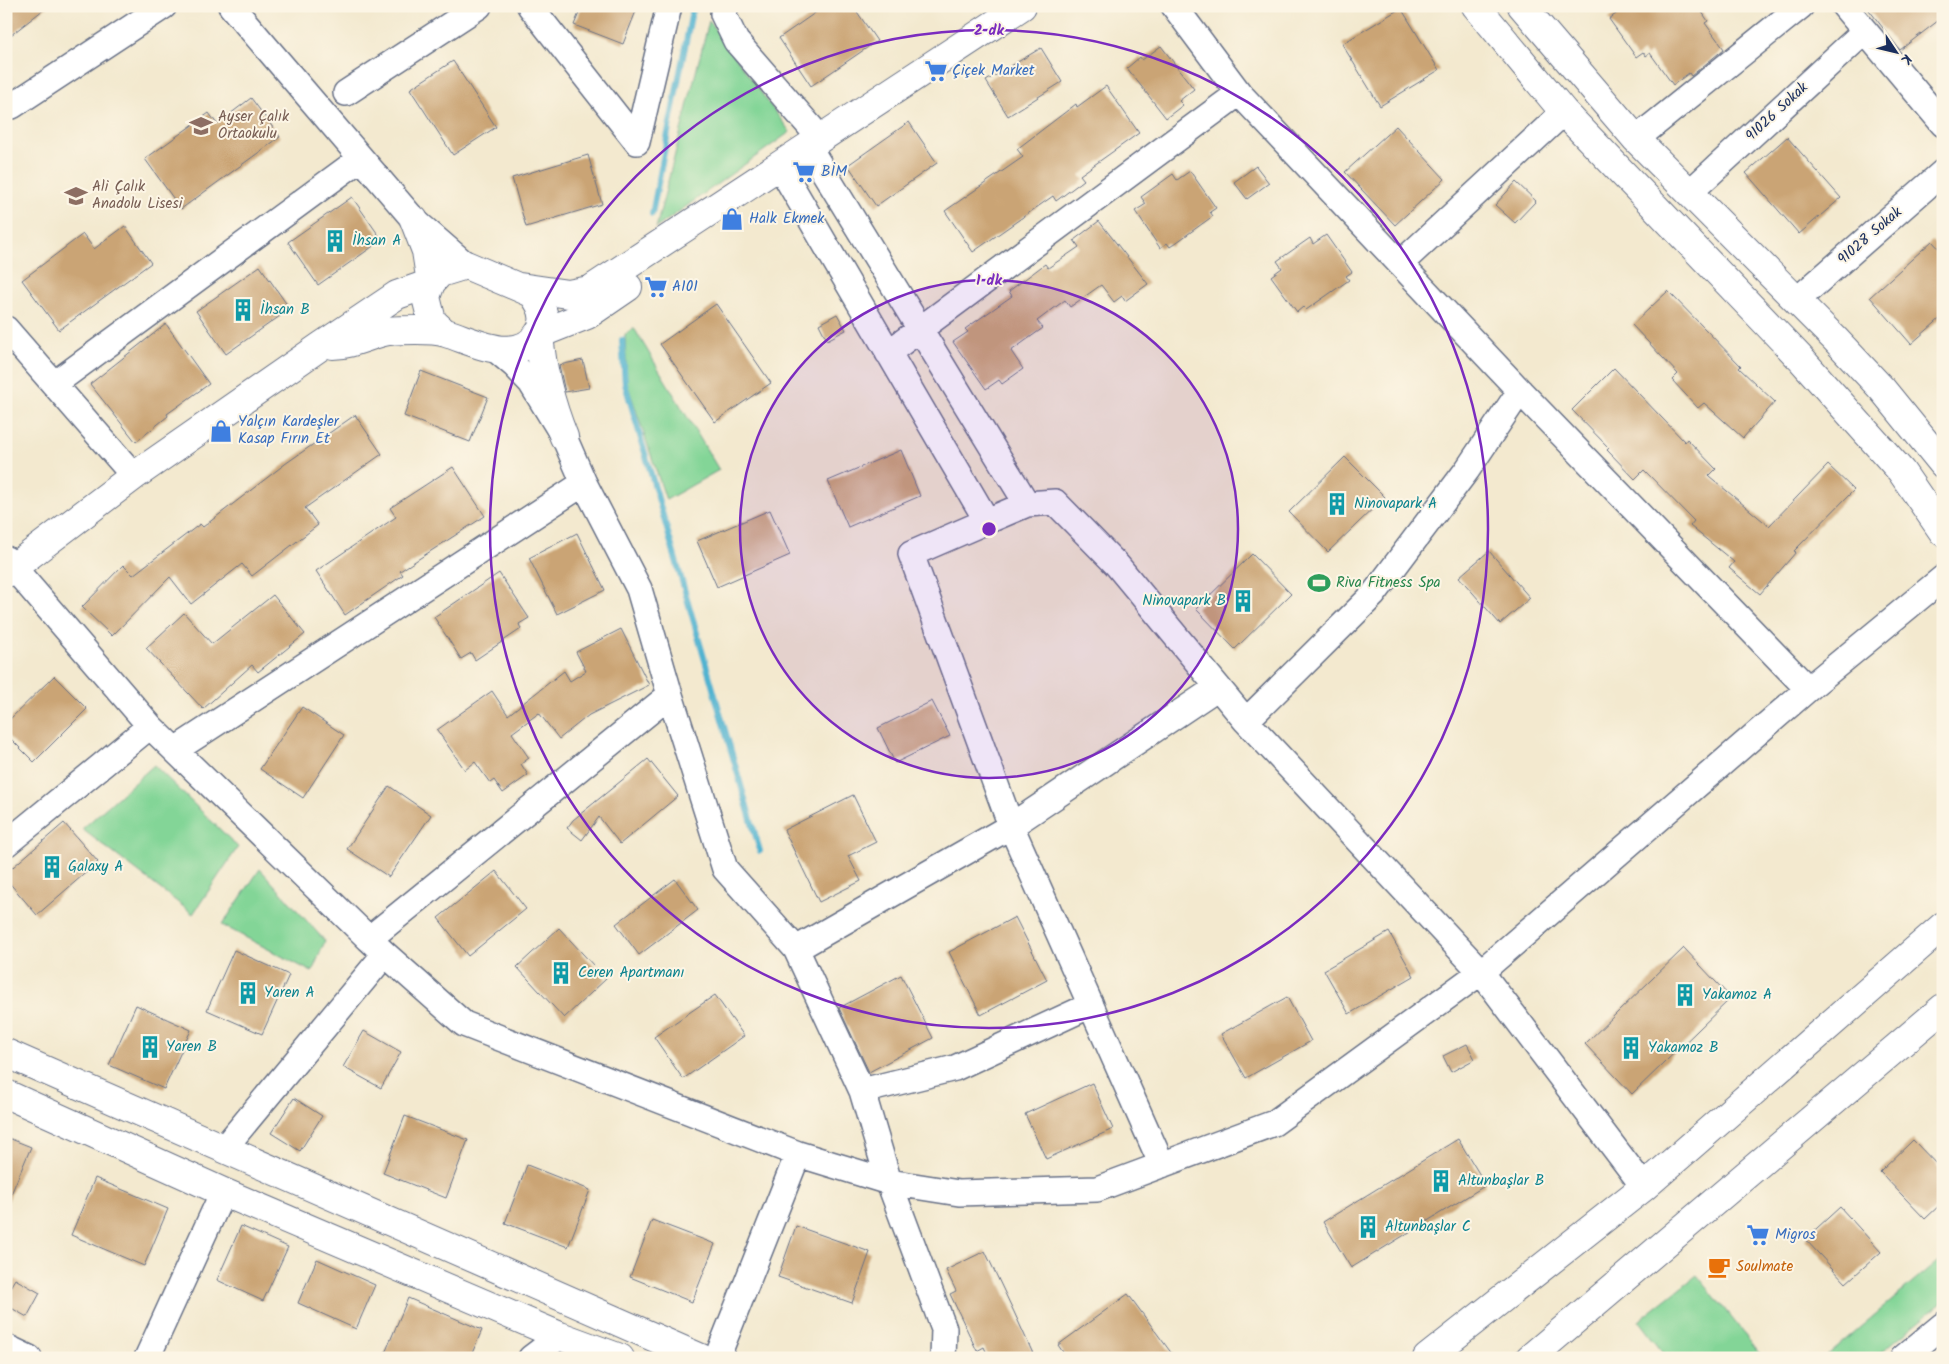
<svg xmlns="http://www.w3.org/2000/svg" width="1949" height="1364" font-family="Kalam,sans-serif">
<rect width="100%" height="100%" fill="#fcf5e5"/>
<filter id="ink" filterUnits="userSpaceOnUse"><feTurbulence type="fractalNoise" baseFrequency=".02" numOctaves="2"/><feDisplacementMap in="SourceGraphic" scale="10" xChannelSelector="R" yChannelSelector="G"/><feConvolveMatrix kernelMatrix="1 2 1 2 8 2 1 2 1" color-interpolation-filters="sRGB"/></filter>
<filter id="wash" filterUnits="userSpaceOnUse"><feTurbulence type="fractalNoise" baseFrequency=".0096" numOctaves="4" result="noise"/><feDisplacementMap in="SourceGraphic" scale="20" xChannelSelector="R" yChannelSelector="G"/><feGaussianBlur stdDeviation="1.12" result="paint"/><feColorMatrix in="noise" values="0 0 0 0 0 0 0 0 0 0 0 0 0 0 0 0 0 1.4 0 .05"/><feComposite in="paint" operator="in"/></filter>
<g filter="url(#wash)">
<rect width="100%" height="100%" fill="#f3e9cf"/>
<path fill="#83d597" stroke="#4f827a" d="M 709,21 L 790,132 L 656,228 Z
M 634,328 L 719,470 L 666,500 L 627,383 L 625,335 Z
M 154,765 L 238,847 L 193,914 L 82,829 Z
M 260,869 L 325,941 L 312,972 L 222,925 Z
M 1943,1257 L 1943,1302 L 1874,1358 L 1824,1358 Z
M 1697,1275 L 1764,1358 L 1667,1358 L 1639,1321 Z"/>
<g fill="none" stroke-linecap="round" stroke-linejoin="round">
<path stroke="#51b3d0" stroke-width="6" d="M 652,214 L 693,6
M 622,340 L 625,384 L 760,851"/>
</g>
<g id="blocks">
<path fill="#caa475" d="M 6,6 L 48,6 L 6,39 Z
M 582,6 L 638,6 L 623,44 L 574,25 Z
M 825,6 L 853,6 L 877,41 L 811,86 L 779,38 Z
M 1627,6 L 1698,6 L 1708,21 L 1705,23 L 1724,49 L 1691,76 L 1689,73 L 1673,85 L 1650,53 L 1646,56 L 1643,52 L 1636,57 L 1609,19 Z
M 1866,6 L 1943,6 L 1943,17 L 1900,50 Z
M 1401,8 L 1439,70 L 1380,106 L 1342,44 Z
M 1161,46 L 1194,89 L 1179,101 L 1183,105 L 1166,118 L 1127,68 L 1140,57 L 1142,60 Z
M 1041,48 L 1062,82 L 1008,116 L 986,81 Z
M 453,61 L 496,127 L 453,155 L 410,89 Z
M 1106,86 L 1139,133 L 1080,175 L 1084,180 L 1056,201 L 1053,196 L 973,252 L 945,211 L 1023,157 L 1017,149 L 1076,104 L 1077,107 Z
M 251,98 L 280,137 L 181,209 L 145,159 L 209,113 L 217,124 Z
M 909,122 L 937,163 L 876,206 L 848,165 Z
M 1396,126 L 1445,179 L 1395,225 L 1345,172 Z
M 1787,137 L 1841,198 L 1799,234 L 1746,173 Z
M 588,155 L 602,204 L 526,227 L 512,178 Z
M 1256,166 L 1269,183 L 1247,199 L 1234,182 Z
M 1190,171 L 1216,208 L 1210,212 L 1213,216 L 1170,247 L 1167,243 L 1160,248 L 1135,211 L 1146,204 L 1141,197 L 1173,174 L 1177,180 Z
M 1516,182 L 1536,201 L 1515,223 L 1495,205 Z
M 352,197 L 382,240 L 318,285 L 288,242 Z
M 1099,221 L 1148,284 L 1125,301 L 1122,296 L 1114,302 L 1101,285 L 1070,307 L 1065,300 L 1037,321 L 1043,328 L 1011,351 L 1023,369 L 1002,384 L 999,380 L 986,389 L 953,342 L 968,332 L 965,329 L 1012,296 L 1009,291 L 1045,264 L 1048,268 L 1079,247 L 1074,240 Z
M 125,226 L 151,263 L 59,330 L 22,280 L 83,234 L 94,249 Z
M 1326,235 L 1352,272 L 1346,276 L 1349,280 L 1306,310 L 1303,307 L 1297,312 L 1271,276 L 1282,268 L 1277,261 L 1310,238 L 1313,244 Z
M 1932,241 L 1943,253 L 1943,316 L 1911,344 L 1870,297 Z
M 260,266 L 290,309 L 226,354 L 196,311 Z
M 1668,291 L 1741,366 L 1739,368 L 1775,402 L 1743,438 L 1704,403 L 1698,408 L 1672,380 L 1678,374 L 1632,325 Z
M 716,304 L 771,383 L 715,422 L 660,344 Z
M 837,314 L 846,330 L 827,340 L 819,324 Z
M 166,324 L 209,384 L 167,414 L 168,416 L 136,442 L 90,384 Z
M 583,360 L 589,388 L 565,392 L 559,365 Z
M 1614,368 L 1685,442 L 1687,439 L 1716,469 L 1709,476 L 1769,526 L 1828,465 L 1854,490 L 1794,551 L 1796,552 L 1760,594 L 1729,568 L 1734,562 L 1690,526 L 1694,521 L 1644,470 L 1635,479 L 1607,450 L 1609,448 L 1572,410 Z
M 421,371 L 488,397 L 470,442 L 404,416 Z
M 355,415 L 382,454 L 305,508 L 318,525 L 252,576 L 242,564 L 191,604 L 170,577 L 112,636 L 82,607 L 123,565 L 133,575 L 200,524 L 203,527 L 285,464 Z
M 901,450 L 920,496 L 848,527 L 828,481 Z
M 1345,457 L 1385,497 L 1328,552 L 1289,512 Z
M 453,467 L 485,516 L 400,571 L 403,575 L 345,615 L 316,571 L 396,517 L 390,508 Z
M 770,510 L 790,555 L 717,587 L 697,541 Z
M 577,533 L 605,590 L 557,614 L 529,558 Z
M 1489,551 L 1530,598 L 1500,624 L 1459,577 Z
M 1252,554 L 1291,594 L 1235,649 L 1196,609 Z
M 499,573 L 529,618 L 519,624 L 521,629 L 475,660 L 471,653 L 461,659 L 434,617 Z
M 273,595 L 305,634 L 258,672 L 252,665 L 203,709 L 146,648 L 184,613 L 212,644 Z
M 621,629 L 649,685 L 589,715 L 559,739 L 539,713 L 512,733 L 529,758 L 521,764 L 528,775 L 503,793 L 494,780 L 490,783 L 475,762 L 465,770 L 437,730 L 492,691 L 508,715 L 564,671 L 570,681 L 586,671 L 576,652 Z
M 54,676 L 87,709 L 34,762 L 6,734 L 6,723 Z
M 932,701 L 950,736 L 895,763 L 878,728 Z
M 302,707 L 344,735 L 303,798 L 260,769 Z
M 648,759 L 678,796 L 620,844 L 599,817 L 582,840 L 567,828 L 573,820 Z
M 389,786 L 431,815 L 389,877 L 347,849 Z
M 853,795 L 876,842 L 848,856 L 861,881 L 819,902 L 784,830 Z
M 64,823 L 98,862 L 37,915 L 6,879 L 6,873 Z
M 496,871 L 526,909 L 468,956 L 438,918 Z
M 675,879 L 698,910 L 639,955 L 616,924 Z
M 1015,917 L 1047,980 L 981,1015 L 949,952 Z
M 559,928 L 606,979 L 564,1018 L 517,967 Z
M 1389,932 L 1414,976 L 1349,1014 L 1324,970 Z
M 1684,948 L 1731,998 L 1632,1094 L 1585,1044 Z
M 234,950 L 289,975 L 262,1034 L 207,1010 Z
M 901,975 L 933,1038 L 869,1072 L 839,1008 Z
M 715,995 L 744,1036 L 683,1079 L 654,1037 Z
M 1287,997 L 1311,1041 L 1246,1078 L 1221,1034 Z
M 136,1005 L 191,1030 L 164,1089 L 109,1065 Z
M 364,1031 L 401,1052 L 381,1088 L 343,1067 Z
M 1467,1044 L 1475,1059 L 1451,1072 L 1443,1056 Z
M 1092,1083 L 1113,1129 L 1046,1159 L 1025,1114 Z
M 294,1098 L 322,1116 L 300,1151 L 271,1133 Z
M 405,1116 L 468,1140 L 446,1198 L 383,1173 Z
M 6,1137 L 31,1147 L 6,1206 Z
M 1458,1139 L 1486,1185 L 1351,1268 L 1323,1222 Z
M 1913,1140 L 1943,1171 L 1943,1202 L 1925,1219 L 1880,1172 Z
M 527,1165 L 590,1190 L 568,1247 L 505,1223 Z
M 95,1178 L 168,1209 L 144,1266 L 71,1235 Z
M 1840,1207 L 1881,1252 L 1846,1283 L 1805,1239 Z
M 652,1220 L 715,1244 L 692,1302 L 630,1277 Z
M 241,1226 L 288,1247 L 263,1301 L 217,1280 Z
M 796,1226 L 870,1252 L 852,1303 L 778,1277 Z
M 985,1251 L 1014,1312 L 1035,1358 L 989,1358 L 984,1347 L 977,1351 L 950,1294 L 956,1291 L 946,1270 Z
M 317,1259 L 375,1285 L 356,1329 L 298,1303 Z
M 15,1279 L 40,1293 L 27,1317 L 6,1305 L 6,1294 Z
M 1128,1294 L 1175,1358 L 1067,1358 L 1058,1345 Z
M 408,1298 L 482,1330 L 470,1358 L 383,1358 Z"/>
</g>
</g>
<g filter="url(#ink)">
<use href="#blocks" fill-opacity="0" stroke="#677086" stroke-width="1"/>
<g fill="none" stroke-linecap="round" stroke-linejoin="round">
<defs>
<path id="street" d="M 231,6 L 414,220 L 466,265
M 530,6 L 637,142
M 726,6 L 723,14 L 736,41 L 820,138
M 1174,6 L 1239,93 L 1520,391 L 1808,689
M 1844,6 L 1943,124
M 346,93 L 479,6
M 12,106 L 164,6
M 1636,139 L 1801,6
M 637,142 L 669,6
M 808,146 L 1027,504
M 779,165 L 987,521 L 1027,504 L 1055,502 L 1117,565 L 1246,721 L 1481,972 L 1644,1187
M 1689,193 L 1865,31
M 1400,264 L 1564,112
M 1797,300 L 1943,172
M 6,329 L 134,476
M 494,348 L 514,365 L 531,383 L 564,437 L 584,483 L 639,589 L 670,695 L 725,869 L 796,949 L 862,1091 L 889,1182 L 944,1329 L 943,1358
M 888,353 L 1239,93
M 54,384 L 360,159
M 987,521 L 911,554 L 1011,826 L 1218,687
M 6,559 L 150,726 L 369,939
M 1246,721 L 1373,595 L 1467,470 L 1520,391
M 175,750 L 584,483
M 6,844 L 150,726
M 796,949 L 1011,826 L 1162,1165
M 385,954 L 464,1024 L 798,1154 L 717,1358
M 862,1091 L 955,1068 L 1091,1005
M 225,1147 L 385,954 L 369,939 L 670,695
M 798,1154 L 889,1182 L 959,1193 L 1097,1189 L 1274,1123 L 1481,972 L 1808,689 L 1943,578
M 6,1347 L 29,1358
M 147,1358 L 223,1192
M 531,1358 L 560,1336
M 1903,1358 L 1943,1325"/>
<path id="secondary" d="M 1476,6 L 1564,112 L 1800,358 L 1901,471 L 1943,532
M 1522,6 L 1636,139 L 1835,339 L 1882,389 L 1943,464
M 520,287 L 568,294 L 590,290 L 1022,6
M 333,345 C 353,345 370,334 389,331 C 397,330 407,330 416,330 C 425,330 437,330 446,333 C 476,342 519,367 540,331 C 548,318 541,304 532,293 L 466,265 L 440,273 L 431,283 L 426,297 L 432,321 L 444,332
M 564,437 C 551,405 542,369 539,334 L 587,315 L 628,287
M 6,573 L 134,476 L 321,346 L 397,295 L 431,283 L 426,251 L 414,220
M 6,1053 L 701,1358
M 6,1094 L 223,1192 L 560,1336 L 620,1358"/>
<path id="primary" d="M 1427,1358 L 1644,1187 L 1943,926
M 1530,1358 L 1943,1008"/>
</defs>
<use href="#street" stroke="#677086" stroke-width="28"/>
<use href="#secondary" stroke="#677086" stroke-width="30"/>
<use href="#primary" stroke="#677086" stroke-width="30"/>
<use href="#street" stroke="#fff" stroke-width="25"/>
<use href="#secondary" stroke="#fff" stroke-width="28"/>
<use href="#primary" stroke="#fff" stroke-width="28"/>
</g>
</g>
<circle cx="989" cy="529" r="249" fill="#7b2cbf" fill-opacity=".12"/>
<g fill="none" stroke="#7b2cbf" stroke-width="2.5">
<circle cx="989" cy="529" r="249"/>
<circle cx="989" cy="529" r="499"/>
</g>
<defs>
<symbol id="supermarket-bare" viewBox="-9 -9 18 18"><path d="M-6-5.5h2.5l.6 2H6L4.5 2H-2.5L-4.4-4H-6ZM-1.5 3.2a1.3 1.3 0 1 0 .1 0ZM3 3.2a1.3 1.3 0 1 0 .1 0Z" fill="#3f7fe0" stroke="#fcf5e5" stroke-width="2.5" paint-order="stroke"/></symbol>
<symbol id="school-bare" viewBox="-9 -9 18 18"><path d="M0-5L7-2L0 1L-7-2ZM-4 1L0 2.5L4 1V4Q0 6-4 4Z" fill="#8d6e63" stroke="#fcf5e5" stroke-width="2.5" paint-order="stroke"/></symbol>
<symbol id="shop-bare" viewBox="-9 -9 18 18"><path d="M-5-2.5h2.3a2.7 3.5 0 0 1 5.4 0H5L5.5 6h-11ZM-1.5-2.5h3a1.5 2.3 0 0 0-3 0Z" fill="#3f7fe0" stroke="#fcf5e5" stroke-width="2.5" paint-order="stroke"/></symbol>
<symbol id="building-bare" viewBox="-9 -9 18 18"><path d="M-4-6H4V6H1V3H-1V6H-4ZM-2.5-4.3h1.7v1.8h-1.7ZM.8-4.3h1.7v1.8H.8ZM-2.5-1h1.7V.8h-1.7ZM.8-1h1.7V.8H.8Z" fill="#0f9aa8" stroke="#fcf5e5" stroke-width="2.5" paint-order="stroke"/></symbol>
<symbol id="stadium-bare" viewBox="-9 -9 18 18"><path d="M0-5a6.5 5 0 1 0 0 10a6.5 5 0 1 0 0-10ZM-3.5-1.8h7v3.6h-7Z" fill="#2e9e5b" stroke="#fcf5e5" stroke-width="2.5" paint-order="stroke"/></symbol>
<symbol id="cafe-bare" viewBox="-9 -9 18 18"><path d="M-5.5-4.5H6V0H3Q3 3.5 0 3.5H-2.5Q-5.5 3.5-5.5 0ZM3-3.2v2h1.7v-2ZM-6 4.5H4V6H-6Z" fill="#e8710a" stroke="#fcf5e5" stroke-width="2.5" paint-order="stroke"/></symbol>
</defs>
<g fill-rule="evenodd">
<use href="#supermarket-bare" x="920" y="55" width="32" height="32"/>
<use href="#school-bare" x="185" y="110" width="32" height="32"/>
<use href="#supermarket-bare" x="788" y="156" width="32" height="32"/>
<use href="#school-bare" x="60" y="180" width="32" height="32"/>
<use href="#shop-bare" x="716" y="203" width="32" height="32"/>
<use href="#building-bare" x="319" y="225" width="32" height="32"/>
<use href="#supermarket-bare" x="640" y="271" width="32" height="32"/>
<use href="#building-bare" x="227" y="294" width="32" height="32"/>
<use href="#shop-bare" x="205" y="415" width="32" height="32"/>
<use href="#building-bare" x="1321" y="488" width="32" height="32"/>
<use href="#stadium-bare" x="1303" y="567" width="32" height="32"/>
<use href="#building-bare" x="1227" y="585" width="32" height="32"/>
<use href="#building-bare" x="36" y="851" width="32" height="32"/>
<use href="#building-bare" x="545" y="957" width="32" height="32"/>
<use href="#building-bare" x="232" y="977" width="32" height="32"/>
<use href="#building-bare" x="1669" y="979" width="32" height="32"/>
<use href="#building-bare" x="134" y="1031" width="32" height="32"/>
<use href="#building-bare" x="1615" y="1032" width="32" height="32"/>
<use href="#building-bare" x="1425" y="1165" width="32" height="32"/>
<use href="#building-bare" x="1352" y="1211" width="32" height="32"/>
<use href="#supermarket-bare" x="1742" y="1219" width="32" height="32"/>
<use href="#cafe-bare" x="1703" y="1251" width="32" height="32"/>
</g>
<g text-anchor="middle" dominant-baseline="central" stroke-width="4" stroke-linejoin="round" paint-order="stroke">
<g font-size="15" fill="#366cbe" stroke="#fcf5e5" text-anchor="start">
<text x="952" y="71">Çiçek Market</text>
<text x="821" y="172">BİM</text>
<text x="749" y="219">Halk Ekmek</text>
<text x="672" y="287">A101</text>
<text x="238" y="422">Yalçın Kardeşler<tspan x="238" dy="17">Kasap Fırın Et</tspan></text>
<text x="1775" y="1235">Migros</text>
</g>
<g font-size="15" fill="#1b2f5e" stroke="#fcf5e5">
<text transform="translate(1777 112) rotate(-43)">91026 Sokak</text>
<text transform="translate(1870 236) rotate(-41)">91028 Sokak</text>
</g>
<g font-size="15" fill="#785e54" stroke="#fcf5e5" text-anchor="start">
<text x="218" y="117">Ayser Çalık<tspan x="218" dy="17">Ortaokulu</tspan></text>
<text x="92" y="187">Ali Çalık<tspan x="92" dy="17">Anadolu Lisesi</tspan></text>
</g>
<g font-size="15" fill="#0d838f" stroke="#fcf5e5" text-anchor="start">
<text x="352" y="241">İhsan A</text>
<text x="260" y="310">İhsan B</text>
<text x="1354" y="504">Ninovapark A</text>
<text x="1226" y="601" text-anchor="end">Ninovapark B</text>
<text x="68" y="867">Galaxy A</text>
<text x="578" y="973">Ceren Apartmanı</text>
<text x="264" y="993">Yaren A</text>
<text x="1702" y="995">Yakamoz A</text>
<text x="166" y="1047">Yaren B</text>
<text x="1648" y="1048">Yakamoz B</text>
<text x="1458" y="1181">Altunbaşlar B</text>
<text x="1385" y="1227">Altunbaşlar C</text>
</g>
<g font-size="15" fill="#27864d" stroke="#fcf5e5" text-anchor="start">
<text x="1336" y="583">Riva Fitness Spa</text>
</g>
<g font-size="15" fill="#c56008" stroke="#fcf5e5" text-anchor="start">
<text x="1736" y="1267">Soulmate</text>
</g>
</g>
<circle cx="989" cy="529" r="8" fill="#7b2cbf" stroke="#fcf5e5" stroke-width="2.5"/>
<g font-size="15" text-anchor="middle" font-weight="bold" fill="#7b2cbf" stroke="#fcf5e5" stroke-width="4" stroke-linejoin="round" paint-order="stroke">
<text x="989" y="35">2 dk</text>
<text x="989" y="285">1 dk</text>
</g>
<rect width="1949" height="1364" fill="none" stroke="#fcf5e5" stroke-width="25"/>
<g transform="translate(1896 52) rotate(125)" stroke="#fcf5e5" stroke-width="4" paint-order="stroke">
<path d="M0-4L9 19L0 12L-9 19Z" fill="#1b2f5e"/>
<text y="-8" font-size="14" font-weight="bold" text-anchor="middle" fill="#1b2f5e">K</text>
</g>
</svg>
